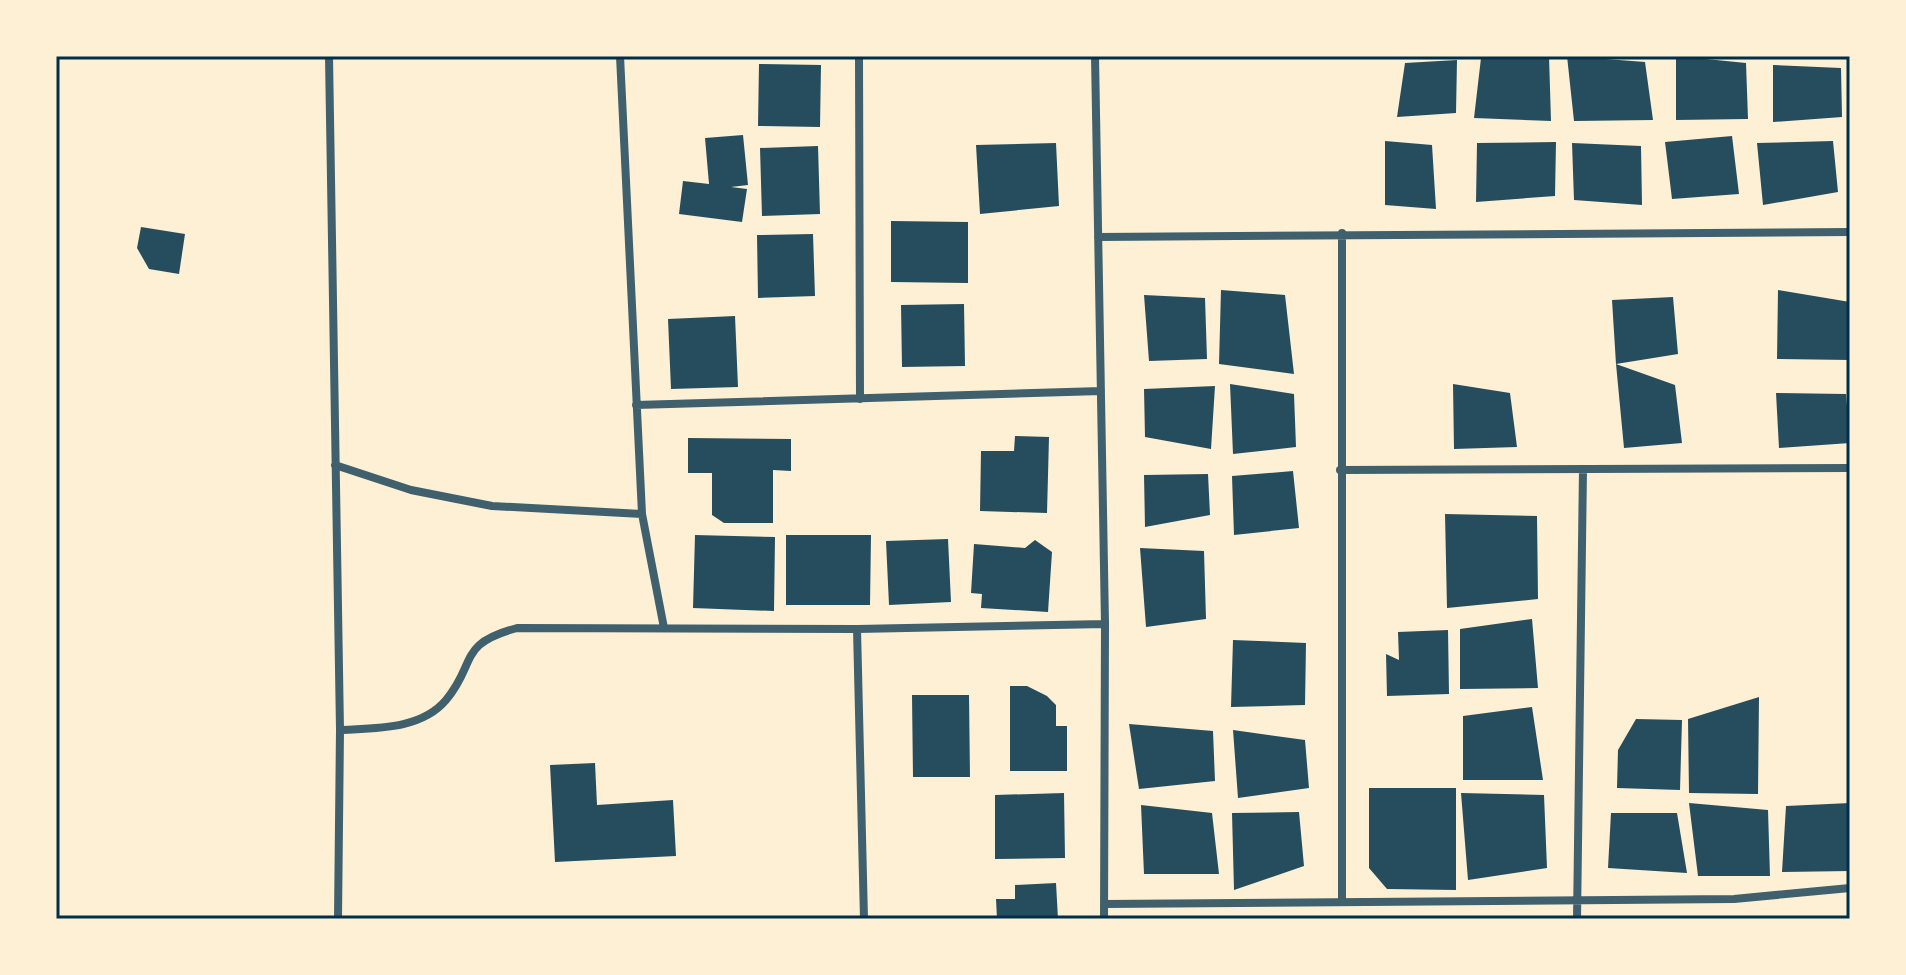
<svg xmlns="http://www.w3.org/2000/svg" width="1906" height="975" font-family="Raleway,sans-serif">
<rect width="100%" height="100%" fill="#fdf0d5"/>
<path fill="#264d5e" d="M 1549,56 L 1551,121 L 1474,118 L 1481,58 Z
M 1567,56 L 1645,62 L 1653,120 L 1574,121 Z
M 1676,56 L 1746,63 L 1748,119 L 1676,120 Z
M 1457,60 L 1456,113 L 1397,117 L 1405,63 Z
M 759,64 L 821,65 L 820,127 L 758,126 Z
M 1773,65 L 1841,68 L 1842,117 L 1773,122 Z
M 743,135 L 748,185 L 731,187 L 747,189 L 742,222 L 679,214 L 683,181 L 709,184 L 705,138 Z
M 1732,136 L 1739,194 L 1672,199 L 1665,142 Z
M 1385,141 L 1432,145 L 1436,209 L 1385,205 Z
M 1833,141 L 1838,192 L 1763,205 L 1757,143 Z
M 1556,142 L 1555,196 L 1476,202 L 1477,143 Z
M 1056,143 L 1059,206 L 980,214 L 976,145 Z
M 1572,143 L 1641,146 L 1642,205 L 1574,200 Z
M 818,146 L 820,214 L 762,216 L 760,148 Z
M 891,221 L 968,222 L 968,283 L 891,282 Z
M 141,227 L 185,234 L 179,274 L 149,269 L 137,248 Z
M 813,234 L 815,296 L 758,298 L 757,235 Z
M 1221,290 L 1285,295 L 1294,374 L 1219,364 Z
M 1778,290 L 1850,302 L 1850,360 L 1777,359 Z
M 1144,295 L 1205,298 L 1207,359 L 1149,361 Z
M 1673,297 L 1678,354 L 1616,364 L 1675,385 L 1682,443 L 1624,448 L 1616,364 L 1612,300 Z
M 964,304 L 965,366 L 902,367 L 901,305 Z
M 735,316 L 738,387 L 671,389 L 668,319 Z
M 1230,384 L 1294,394 L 1296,447 L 1233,454 Z
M 1453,384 L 1510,393 L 1517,447 L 1454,449 Z
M 1215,386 L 1211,449 L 1145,437 L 1144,389 Z
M 1776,393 L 1846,394 L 1850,443 L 1779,448 Z
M 1015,436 L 1049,437 L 1047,513 L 980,511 L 981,451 L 1014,451 Z
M 688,438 L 791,439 L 791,471 L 773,470 L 773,523 L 724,523 L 712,515 L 712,473 L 688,473 Z
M 1293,471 L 1299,528 L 1234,535 L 1232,476 Z
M 1208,474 L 1210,515 L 1145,527 L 1144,475 Z
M 1445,514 L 1537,516 L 1538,599 L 1447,608 Z
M 695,535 L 775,537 L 774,611 L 693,608 Z
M 786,535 L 871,535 L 870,605 L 786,605 Z
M 948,539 L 951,602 L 889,605 L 886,541 Z
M 1035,540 L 1052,552 L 1048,612 L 981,608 L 982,594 L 971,593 L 974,544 L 1025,548 Z
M 1140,548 L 1204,551 L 1206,619 L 1146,627 Z
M 1532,619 L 1538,688 L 1460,689 L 1460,629 Z
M 1448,630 L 1449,694 L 1387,696 L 1386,654 L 1399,660 L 1398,632 Z
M 1233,640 L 1306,643 L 1305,705 L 1231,707 Z
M 1010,686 L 1027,686 L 1047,696 L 1056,705 L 1056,726 L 1067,726 L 1067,771 L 1010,771 Z
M 912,695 L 969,695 L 970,777 L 913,777 Z
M 1759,697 L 1758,794 L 1689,793 L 1688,719 Z
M 1532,707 L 1543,780 L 1463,780 L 1463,716 Z
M 1636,719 L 1682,720 L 1680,790 L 1617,788 L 1618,750 Z
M 1129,724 L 1213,731 L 1215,781 L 1139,789 Z
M 1233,730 L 1305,740 L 1309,788 L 1238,798 Z
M 595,763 L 597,805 L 673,800 L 676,856 L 555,862 L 550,765 Z
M 1369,788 L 1456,788 L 1456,890 L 1387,889 L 1369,868 Z
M 1064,793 L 1065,858 L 995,859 L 995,795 Z
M 1461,793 L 1544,795 L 1547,868 L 1468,880 Z
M 1689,803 L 1768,810 L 1770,876 L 1698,876 Z
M 1850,803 L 1850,871 L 1782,872 L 1786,806 Z
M 1141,805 L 1212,813 L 1219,874 L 1144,874 Z
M 1299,812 L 1304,866 L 1234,890 L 1232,813 Z
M 1611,813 L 1677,813 L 1687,873 L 1608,868 Z
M 1056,883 L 1058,919 L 997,919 L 996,899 L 1015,899 L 1015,885 Z"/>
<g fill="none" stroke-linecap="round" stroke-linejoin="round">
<path stroke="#3f606c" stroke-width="8" d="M 329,56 L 340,730 L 338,919
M 620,56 L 642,514 L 664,628
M 859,56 L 860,399
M 1095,56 L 1105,624 L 1104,919
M 1342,233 L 1342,902
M 1098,237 L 1850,232
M 636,405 L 1101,391
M 335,465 L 411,490 L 492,506 L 642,514
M 1340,470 L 1850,468
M 857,629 L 864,919
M 340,730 C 374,728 421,730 446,700 C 477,663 457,644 517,628 L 857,629 L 1105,624
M 1104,904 L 1734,899 L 1850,888
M 1577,919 L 1583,469"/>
</g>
<rect width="1906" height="975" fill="none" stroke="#fdf0d5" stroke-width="116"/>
<rect x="58" y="58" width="1790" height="859" fill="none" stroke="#003049" stroke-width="3"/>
</svg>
